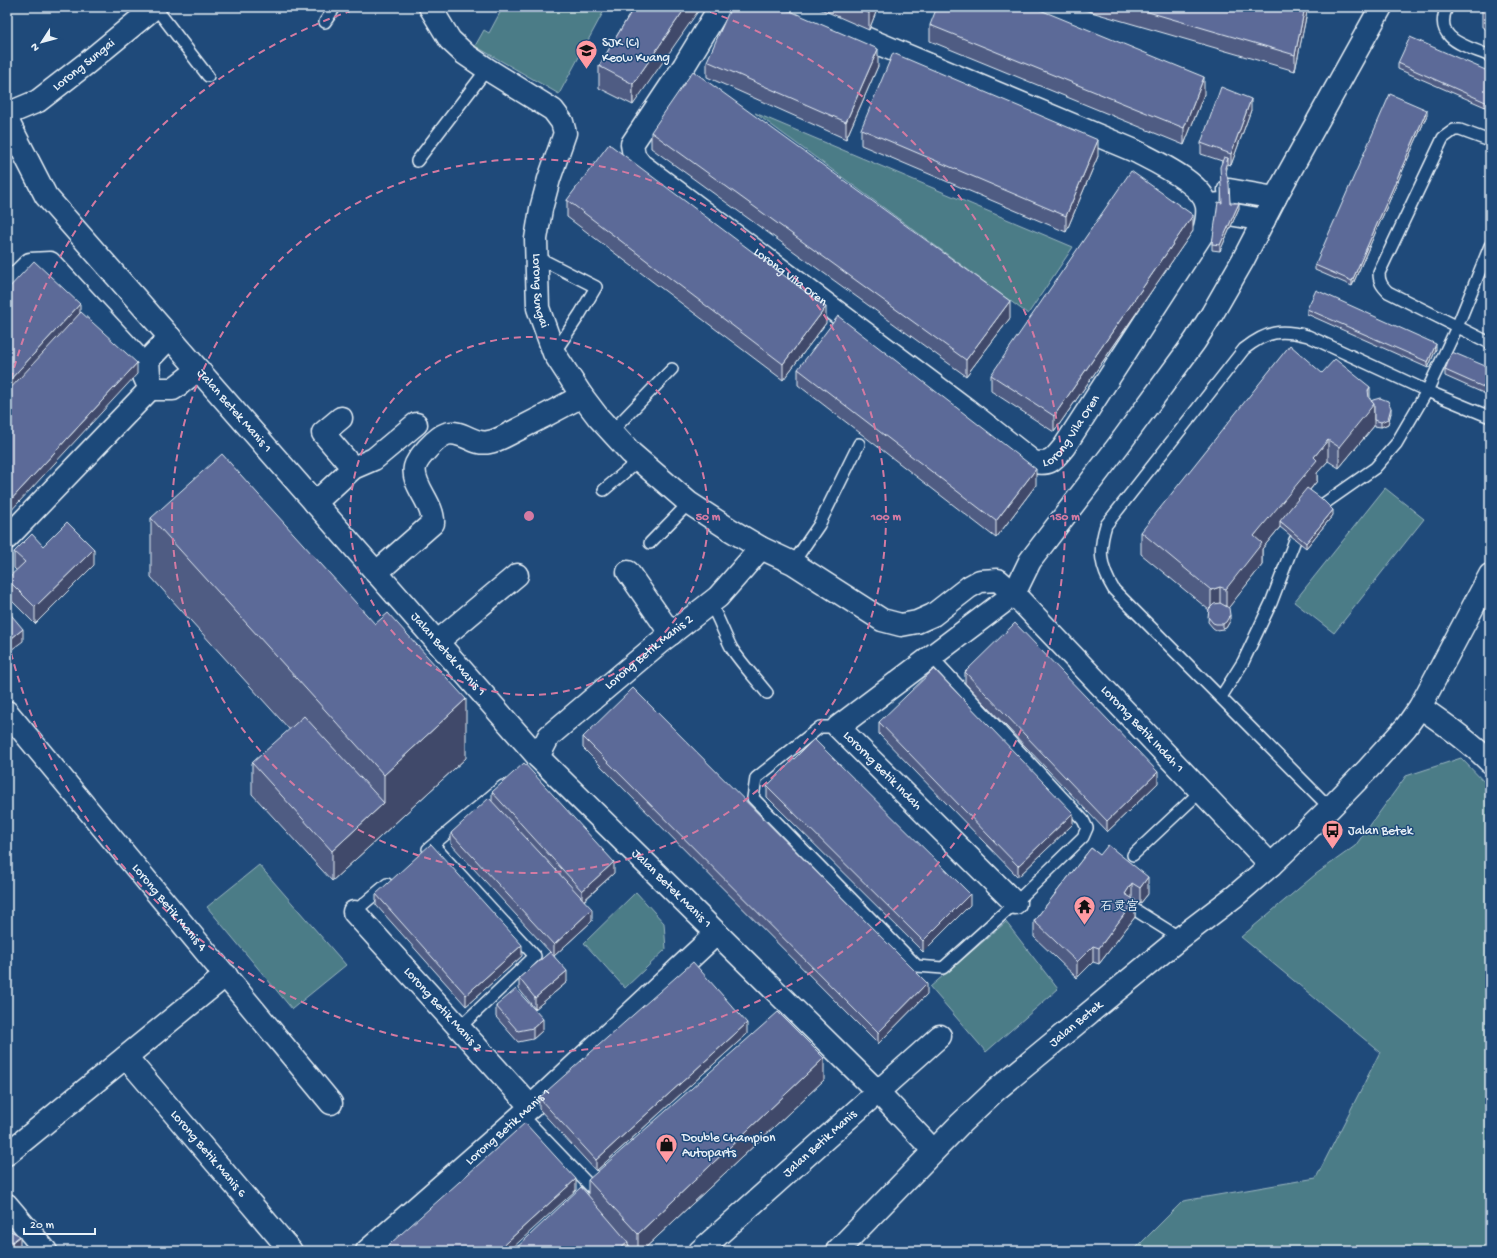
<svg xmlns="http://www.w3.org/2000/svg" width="1497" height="1258" font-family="'Gochi Hand','LXGW WenKai TC',sans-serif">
<rect width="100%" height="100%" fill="#1f4a7a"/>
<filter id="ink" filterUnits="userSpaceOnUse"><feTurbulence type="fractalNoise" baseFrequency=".025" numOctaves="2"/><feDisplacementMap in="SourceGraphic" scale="8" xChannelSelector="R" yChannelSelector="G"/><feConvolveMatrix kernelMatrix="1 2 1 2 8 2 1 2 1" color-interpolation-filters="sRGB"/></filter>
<g filter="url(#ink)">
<path fill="#4c7c87" stroke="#9ab6c0" d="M 503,7 L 606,7 L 559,94 L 475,46 L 484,30 L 489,33 Z
M 755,113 L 1073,247 L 1028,314 Z
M 1385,488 L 1424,519 L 1334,633 L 1294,602 Z
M 1461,758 L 1490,788 L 1490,1251 L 1133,1251 L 1183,1201 L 1316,1178 L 1380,1052 L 1241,937 L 1316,874 L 1355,846 L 1406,776 Z
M 259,865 L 346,965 L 292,1009 L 207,907 Z
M 636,892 L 664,923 L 666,949 L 625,988 L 584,943 Z
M 1006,922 L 1058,989 L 986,1052 L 930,987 Z"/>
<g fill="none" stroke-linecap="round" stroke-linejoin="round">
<defs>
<path id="lane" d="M 155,7 L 208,76
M 1447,7 C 1432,40 1467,46 1490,56
M 325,22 L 335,7
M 1490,141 L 1460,130 L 1454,130 L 1443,138 L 1379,273 C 1379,282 1382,286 1388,292 L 1490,343
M 417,161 L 487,69
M 537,257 L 596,287 L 580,314 L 554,353
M 611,432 L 672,369
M 604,490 L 639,460
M 1322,505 L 1375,468 L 1396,444 L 1427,391 L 1457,327 L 1490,246
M 650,543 L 689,503
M 793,563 L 819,525 L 859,444
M 710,603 C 719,618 724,634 732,649 C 742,664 756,679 767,693
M 1221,697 L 1243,662 L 1271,603 L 1295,540
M 838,727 L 820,727 L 756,778 L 753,798 L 917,966 L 943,968 L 1015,903 L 1083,837 L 1087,828 L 1083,820 L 932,657
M 1330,808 L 1114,590 C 1100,567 1098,551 1106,525 L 1244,349 C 1267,331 1280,329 1308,336 L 1427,391 L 1490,417
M 433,845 L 535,956 L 459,1028
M 428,849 L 503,786
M 1133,855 L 1201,791
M 1129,906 L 1180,938
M 354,912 L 387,884
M 522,1115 L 592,1188"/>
<g id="street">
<path id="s1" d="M 430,7 L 450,40 L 465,54 L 487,69 L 553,110 L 562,122 L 565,133 L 549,179 L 541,209 L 536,239 L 538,308 L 554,353 L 582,396 L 598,417 L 631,453 L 689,503 L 729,529 L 761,548 L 793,563 L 882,620 L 901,625 L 917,622 L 933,615 L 969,587 L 980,581 L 998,580 L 1014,594 L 1271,865"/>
<path id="s2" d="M 720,7 L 684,66 L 632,144 L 634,156 L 641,165 L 966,409 L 1033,462 C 1051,465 1053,460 1064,447 L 1204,231 C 1206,224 1208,215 1207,207 C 1205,184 1154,161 1135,151 L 791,7"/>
<path id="s3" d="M 7,114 L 38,101 L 87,63 L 155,7"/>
<path id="s4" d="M 7,120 L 46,196 L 538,757 L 878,1092 L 933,1150"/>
<path d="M 1229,190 L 1275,198"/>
<path d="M 1211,205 L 1221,204 L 1229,214 L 1264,220"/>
<path d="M 7,287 L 30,264 L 50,263 L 134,354 L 150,389 L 7,538"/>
<path d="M 170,337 L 148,360 L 150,389 L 173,389 L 198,370"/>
<path d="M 341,418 L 323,433 L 353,468"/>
<path d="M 315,503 L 353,468 L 374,459 L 416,424"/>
<path d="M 628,572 L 671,634"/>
<path d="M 376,573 L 433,523 C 434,503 411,485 415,467 C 417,458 437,437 446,434 C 462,429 473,446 489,442 C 497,441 505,436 511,433 C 535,421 558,409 582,396"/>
<path d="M 437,642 L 517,575"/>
<path d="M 1420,707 C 1445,724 1469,741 1490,762"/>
<path id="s5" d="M 7,712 L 331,1103"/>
<path id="s6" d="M 538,757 L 549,736 L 659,643 L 718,597 L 761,548"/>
<path d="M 1015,903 L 838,727 L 1014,594 L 1030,561 L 1118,446 L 1195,341 L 1212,314 L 1243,260 L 1275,198 L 1381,7"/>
<path id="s7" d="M 354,912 L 531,1107"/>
<path id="s8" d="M 126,1057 L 291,1251"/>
<path d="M 7,1154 L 226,975"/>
<path d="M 7,1205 L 46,1251"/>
<path id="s9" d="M 367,1251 L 522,1115 L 717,933"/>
<path id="s10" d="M 700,1251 L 940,1036"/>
</g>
<g id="secondary">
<path id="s11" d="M 837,1251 L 961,1123 L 996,1090 L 1180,938 L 1235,896 L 1271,865 L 1330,808 L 1368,769 L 1406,727 L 1420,707 L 1490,575"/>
</g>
</defs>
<use href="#lane" stroke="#e8f1f8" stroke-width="14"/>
<use href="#street" stroke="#e8f1f8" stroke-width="25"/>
<use href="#secondary" stroke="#e8f1f8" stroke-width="25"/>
<use href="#lane" stroke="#1f4a7a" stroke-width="11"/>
<use href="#street" stroke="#1f4a7a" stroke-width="22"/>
<use href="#secondary" stroke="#1f4a7a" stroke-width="22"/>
</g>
<path fill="#4f5b83" stroke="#e8f1f8" d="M 634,7 L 633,105 L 599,88 L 599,66 Z
M 816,7 L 878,7 L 869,30 Z
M 1074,7 L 1308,7 L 1295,71 Z
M 1473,7 L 1490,7 L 1490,31 L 1482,27 L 1482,11 Z
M 930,25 L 1204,94 L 1184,145 L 930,41 Z
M 707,61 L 878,66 L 846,139 L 707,77 Z
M 1398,63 L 1490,72 L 1490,109 L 1398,69 Z
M 1251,110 L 1231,165 L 1228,164 L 1226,172 L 1230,203 L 1239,208 L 1220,251 L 1212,250 L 1212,244 L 1221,203 L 1222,161 L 1201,154 L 1201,143 Z
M 1427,115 L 1352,286 L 1315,270 L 1315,265 Z
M 861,129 L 1098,156 L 1066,232 L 861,145 Z
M 651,132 L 1010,318 L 966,376 L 651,148 Z
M 567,200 L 826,323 L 783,380 L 567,217 Z
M 1193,231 L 1054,432 L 991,391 L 991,375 Z
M 1307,309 L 1436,349 L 1428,368 L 1307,314 Z
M 1490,368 L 1490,396 L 1445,376 L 1445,370 Z
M 798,369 L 1036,485 L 996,538 L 798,385 Z
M 1322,373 L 1370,400 L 1391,413 L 1388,424 L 1381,427 L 1374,426 L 1339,468 L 1328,461 L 1317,473 L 1317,481 L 1310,490 L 1333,515 L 1306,548 L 1280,527 L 1262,549 L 1262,565 L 1228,608 L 1230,621 L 1226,628 L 1223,629 L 1216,630 L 1213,628 L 1208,622 L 1209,610 L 1141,554 L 1141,532 Z
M 151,518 L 466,758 L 332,881 L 252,794 L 252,763 L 290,730 L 151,577 Z
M 43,546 L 94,565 L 35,624 L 7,596 L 7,579 L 17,571 L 14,568 L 14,552 Z
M 965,672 L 1158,783 L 1107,832 L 965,683 Z
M 879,722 L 1073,824 L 1018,877 L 879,734 Z
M 583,737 L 927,994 L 878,1044 L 583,748 Z
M 767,786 L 970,905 L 923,952 L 767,797 Z
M 492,792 L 614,873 L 584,901 L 592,921 L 554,956 L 567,982 L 535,1009 L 519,989 L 519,978 L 550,952 L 451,844 L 451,833 L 492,801 Z
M 1091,848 L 1148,894 L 1140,904 L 1135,901 L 1135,917 L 1099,964 L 1093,962 L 1077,978 L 1034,937 L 1034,921 Z
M 376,894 L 522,956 L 466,1006 L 376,905 Z
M 496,1006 L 543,1030 L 533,1039 L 518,1042 L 496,1017 Z
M 747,1034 L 596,1171 L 539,1109 L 539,1098 Z
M 824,1080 L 642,1251 L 634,1251 L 628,1244 L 628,1251 L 588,1196 L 588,1180 Z"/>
<path fill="#404a6a" stroke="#e8f1f8" d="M 686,7 L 701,7 L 633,105 L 633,84 Z
M 871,7 L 878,7 L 869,30 L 869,13 Z
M 1305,7 L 1308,7 L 1295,71 L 1295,55 Z
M 878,49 L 878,66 L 846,139 L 846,122 Z
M 1204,77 L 1204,94 L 1184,145 L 1184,128 Z
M 1251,99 L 1251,110 L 1231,165 L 1231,154 Z
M 1427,110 L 1427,115 L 1352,286 L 1352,281 Z
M 1098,140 L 1098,156 L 1066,232 L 1066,216 Z
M 1228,158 L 1228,164 L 1225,174 L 1225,168 Z
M 1239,203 L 1239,208 L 1220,251 L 1220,245 Z
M 1193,215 L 1193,231 L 1054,432 L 1054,416 Z
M 1010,301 L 1010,318 L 966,376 L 966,360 Z
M 80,304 L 80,315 L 7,394 L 7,383 Z
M 826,307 L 826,323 L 783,380 L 783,364 Z
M 1436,344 L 1436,349 L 1428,368 L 1428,362 Z
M 137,363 L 137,374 L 7,515 L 7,504 Z
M 1370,387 L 1370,408 L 1374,404 L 1374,426 L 1339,468 L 1339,447 Z
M 1391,408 L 1391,413 L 1388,424 L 1381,427 L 1381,422 Z
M 1328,440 L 1328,461 L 1317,473 L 1317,481 L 1282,524 L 1280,521 L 1280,527 L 1262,549 L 1262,565 L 1226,611 L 1226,589 L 1254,536 L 1314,457 Z
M 1036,469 L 1036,485 L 996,538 L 996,521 Z
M 1333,510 L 1333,515 L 1306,548 L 1306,543 Z
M 94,549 L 94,565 L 35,624 L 35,607 Z
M 1220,587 L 1220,608 L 1211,612 L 1211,590 Z
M 1230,615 L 1230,621 L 1226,628 L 1223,629 L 1223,624 Z
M 23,629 L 23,641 L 7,653 L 7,642 Z
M 466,699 L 466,758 L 332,881 L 332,851 L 384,803 L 384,775 Z
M 1158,772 L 1158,783 L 1107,832 L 1107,821 Z
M 1073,813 L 1073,824 L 1018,877 L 1018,866 Z
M 614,862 L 614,873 L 582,902 L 582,891 Z
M 1148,877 L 1148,894 L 1140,904 L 1140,888 Z
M 1132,883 L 1132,899 L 1125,894 Z
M 970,894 L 970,905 L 923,952 L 923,941 Z
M 1135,900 L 1135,917 L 1099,964 L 1099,948 Z
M 592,909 L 592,921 L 554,956 L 554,945 Z
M 522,945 L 522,956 L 466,1006 L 466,995 Z
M 1093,946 L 1093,962 L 1077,978 L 1077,962 Z
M 567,971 L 567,982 L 535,1009 L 535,998 Z
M 927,983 L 927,994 L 878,1044 L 878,1033 Z
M 543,1019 L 543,1030 L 533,1039 L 533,1028 Z
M 747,1023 L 747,1034 L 596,1171 L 596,1160 Z
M 824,1058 L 824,1080 L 642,1251 L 638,1251 L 638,1234 Z
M 576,1179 L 576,1190 L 509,1251 L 497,1251 Z
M 20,1236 L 20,1251 L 7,1251 L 7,1246 Z
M 628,1242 L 628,1251 L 618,1251 Z"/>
<path fill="#5c6a98" stroke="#e8f1f8" d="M 634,7 L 686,7 L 633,84 L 599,66 Z
M 731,7 L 781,7 L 878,49 L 846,122 L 707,61 Z
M 854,7 L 871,7 L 869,13 Z
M 937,7 L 1033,7 L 1204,77 L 1184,128 L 930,25 Z
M 1131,7 L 1305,7 L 1295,55 Z
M 1485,7 L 1490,7 L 1490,9 Z
M 1410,37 L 1490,72 L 1490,104 L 1398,63 Z
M 893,53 L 1098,140 L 1066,216 L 861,129 Z
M 693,71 L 1010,301 L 966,360 L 651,132 Z
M 1221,87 L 1251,99 L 1231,154 L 1201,143 Z
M 1390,94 L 1427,110 L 1352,281 L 1315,265 Z
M 609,144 L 826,307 L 783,364 L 567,200 Z
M 1224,157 L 1228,158 L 1225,168 L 1229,184 L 1230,203 L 1239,203 L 1220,245 L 1212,244 L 1218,202 L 1222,203 L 1220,167 Z
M 1131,171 L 1193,215 L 1054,416 L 991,375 Z
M 34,261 L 80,304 L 7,383 L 7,290 Z
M 1316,290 L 1436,344 L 1428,362 L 1307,309 Z
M 81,312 L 137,363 L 7,504 L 7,392 Z
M 838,316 L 1036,469 L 996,521 L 798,369 Z
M 1290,345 L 1322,373 L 1335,359 L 1370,387 L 1368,390 L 1369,398 L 1374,404 L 1339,447 L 1328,440 L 1314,457 L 1317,460 L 1254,536 L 1262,543 L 1226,589 L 1220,587 L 1211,590 L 1141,532 Z
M 1452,352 L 1490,368 L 1490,390 L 1445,370 Z
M 1380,398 L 1388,401 L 1391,408 L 1388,419 L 1381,422 L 1374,420 L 1374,404 L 1371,401 L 1373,400 Z
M 222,454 L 375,624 L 388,613 L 466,699 L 384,775 L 151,518 Z
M 1307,488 L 1322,499 L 1333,510 L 1306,543 L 1280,521 Z
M 67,522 L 94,549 L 35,607 L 7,579 L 25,562 L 14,552 L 32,534 L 43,546 Z
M 1220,603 L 1229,608 L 1230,615 L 1226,622 L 1223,624 L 1216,624 L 1213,623 L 1208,617 L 1209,609 L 1214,604 Z
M 7,610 L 23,629 L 7,642 Z
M 1015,623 L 1158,772 L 1107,821 L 965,672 Z
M 934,669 L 1073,813 L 1018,866 L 879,722 Z
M 633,688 L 927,983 L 878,1033 L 583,737 Z
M 304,716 L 384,803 L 332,851 L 252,763 Z
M 814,739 L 970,894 L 923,941 L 767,786 Z
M 524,763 L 614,862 L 582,891 L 492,792 Z
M 489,798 L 592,909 L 554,945 L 451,833 Z
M 431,844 L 522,945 L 466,995 L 376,894 Z
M 1108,845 L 1148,877 L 1140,888 L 1132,883 L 1125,894 L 1135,900 L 1099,948 L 1093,946 L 1077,962 L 1034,921 L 1091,848 L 1100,855 Z
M 550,952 L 567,971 L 535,998 L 519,978 Z
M 693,962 L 747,1023 L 596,1160 L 539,1098 Z
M 516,989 L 543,1019 L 533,1028 L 518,1031 L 496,1006 Z
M 778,1012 L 824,1058 L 638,1234 L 588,1180 Z
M 525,1123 L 576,1179 L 497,1251 L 382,1251 Z
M 581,1187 L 628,1242 L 618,1251 L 513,1251 Z
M 7,1229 L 20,1236 L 7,1246 Z"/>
</g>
<g fill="none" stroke="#d37aa2" stroke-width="2" stroke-dasharray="7 5">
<circle cx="529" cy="516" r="179"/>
<circle cx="529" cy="516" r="357"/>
<path d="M8 391A536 536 0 0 1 359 8M699 8A536 536 0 1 1 8 641"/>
</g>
<defs>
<symbol id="school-pin" viewBox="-11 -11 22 30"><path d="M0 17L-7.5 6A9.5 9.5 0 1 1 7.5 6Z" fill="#ff9aa2" stroke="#1f4a7a"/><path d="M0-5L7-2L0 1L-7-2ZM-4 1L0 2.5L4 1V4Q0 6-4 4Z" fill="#111"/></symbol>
<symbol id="bus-pin" viewBox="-11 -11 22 30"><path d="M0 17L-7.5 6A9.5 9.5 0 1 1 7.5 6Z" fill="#ff9aa2" stroke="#1f4a7a"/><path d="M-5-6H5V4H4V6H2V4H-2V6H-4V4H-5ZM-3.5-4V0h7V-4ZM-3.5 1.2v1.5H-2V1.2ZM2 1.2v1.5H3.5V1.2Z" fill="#111"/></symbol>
<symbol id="temple-pin" viewBox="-11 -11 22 30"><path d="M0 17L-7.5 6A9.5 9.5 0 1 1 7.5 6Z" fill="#ff9aa2" stroke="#1f4a7a"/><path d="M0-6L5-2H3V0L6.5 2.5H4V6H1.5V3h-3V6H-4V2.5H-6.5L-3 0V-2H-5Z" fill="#111"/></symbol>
<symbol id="shop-pin" viewBox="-11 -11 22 30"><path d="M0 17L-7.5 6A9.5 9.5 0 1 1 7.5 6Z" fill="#ff9aa2" stroke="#1f4a7a"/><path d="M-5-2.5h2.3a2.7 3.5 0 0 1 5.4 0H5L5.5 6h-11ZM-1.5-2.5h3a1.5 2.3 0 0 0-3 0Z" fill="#111"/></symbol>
</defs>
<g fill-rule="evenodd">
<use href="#school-pin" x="574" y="38" width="25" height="34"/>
<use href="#bus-pin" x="1320" y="818" width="25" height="34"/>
<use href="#temple-pin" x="1072" y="894" width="25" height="34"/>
<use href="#shop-pin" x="654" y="1132" width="25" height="34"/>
</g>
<g text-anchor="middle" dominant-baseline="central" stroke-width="3" stroke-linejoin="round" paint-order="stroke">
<g font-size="13" fill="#e8f1f8" stroke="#1f4a7a" text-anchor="start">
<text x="602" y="43">SJK (C)<tspan x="602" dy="15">Keow Kuang</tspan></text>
<text x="1348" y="831">Jalan Betek</text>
<text x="1100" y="907">石灵宫</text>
<text x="682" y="1138">Double Champion<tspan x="682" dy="15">Autoparts</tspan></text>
</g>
<g font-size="13" fill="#e8f1f8" stroke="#1f4a7a">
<text stroke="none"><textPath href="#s3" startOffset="92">Lorong Sungai</textPath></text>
<text stroke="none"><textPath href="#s2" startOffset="373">Lorong Vila Oren</textPath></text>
<text stroke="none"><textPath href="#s1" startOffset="352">Lorong Sungai</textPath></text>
<text stroke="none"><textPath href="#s4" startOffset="371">Jalan Betek Manis 1</textPath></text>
<text stroke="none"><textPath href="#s2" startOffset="732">Lorong Vila Oren</textPath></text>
<text stroke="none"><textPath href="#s6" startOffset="154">Lorong Betik Manis 2</textPath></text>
<text stroke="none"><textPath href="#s4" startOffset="695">Jalan Betek Manis 1</textPath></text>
<text stroke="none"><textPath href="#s1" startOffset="1183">Lororng Betik Indah 1</textPath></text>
<text transform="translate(882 771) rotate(45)">Lororng Betik Indah</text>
<text stroke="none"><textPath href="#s4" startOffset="1019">Jalan Betek Manis 1</textPath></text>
<text stroke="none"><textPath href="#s5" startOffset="254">Lorong Betik Manis 4</textPath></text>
<text stroke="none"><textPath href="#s7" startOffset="132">Lorong Betik Manis 2</textPath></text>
<text stroke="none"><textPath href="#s11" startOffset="330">Jalan Betek</textPath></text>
<text stroke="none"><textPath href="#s9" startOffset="188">Lorong Betik Manis 1</textPath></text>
<text stroke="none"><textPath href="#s10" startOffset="161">Jalan Betik Manis</textPath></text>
<text stroke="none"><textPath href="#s8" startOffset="127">Lorong Betik Manis 6</textPath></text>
</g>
</g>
<circle cx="529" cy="516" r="6" fill="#d37aa2" stroke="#1f4a7a" stroke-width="2"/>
<g font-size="12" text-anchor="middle" font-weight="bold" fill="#d37aa2" stroke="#1f4a7a" stroke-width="3" stroke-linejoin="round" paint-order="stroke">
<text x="708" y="520">50 m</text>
<text x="886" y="520">100 m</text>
<text x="1065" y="520">150 m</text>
</g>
<rect width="1497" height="1258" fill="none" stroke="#1f4a7a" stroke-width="24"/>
<rect x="12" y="12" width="1473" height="1234" fill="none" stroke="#e8f1f8" stroke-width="1.5" filter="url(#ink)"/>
<g transform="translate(42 42) rotate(234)" stroke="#1f4a7a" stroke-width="3" paint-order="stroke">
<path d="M0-3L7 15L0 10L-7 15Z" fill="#e8f1f8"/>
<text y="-6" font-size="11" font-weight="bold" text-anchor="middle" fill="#e8f1f8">N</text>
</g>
<path d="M24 1228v6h71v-6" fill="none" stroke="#e8f1f8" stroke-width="2"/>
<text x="30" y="1228" font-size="12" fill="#e8f1f8" stroke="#1f4a7a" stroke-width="3" paint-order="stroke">20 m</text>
</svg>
